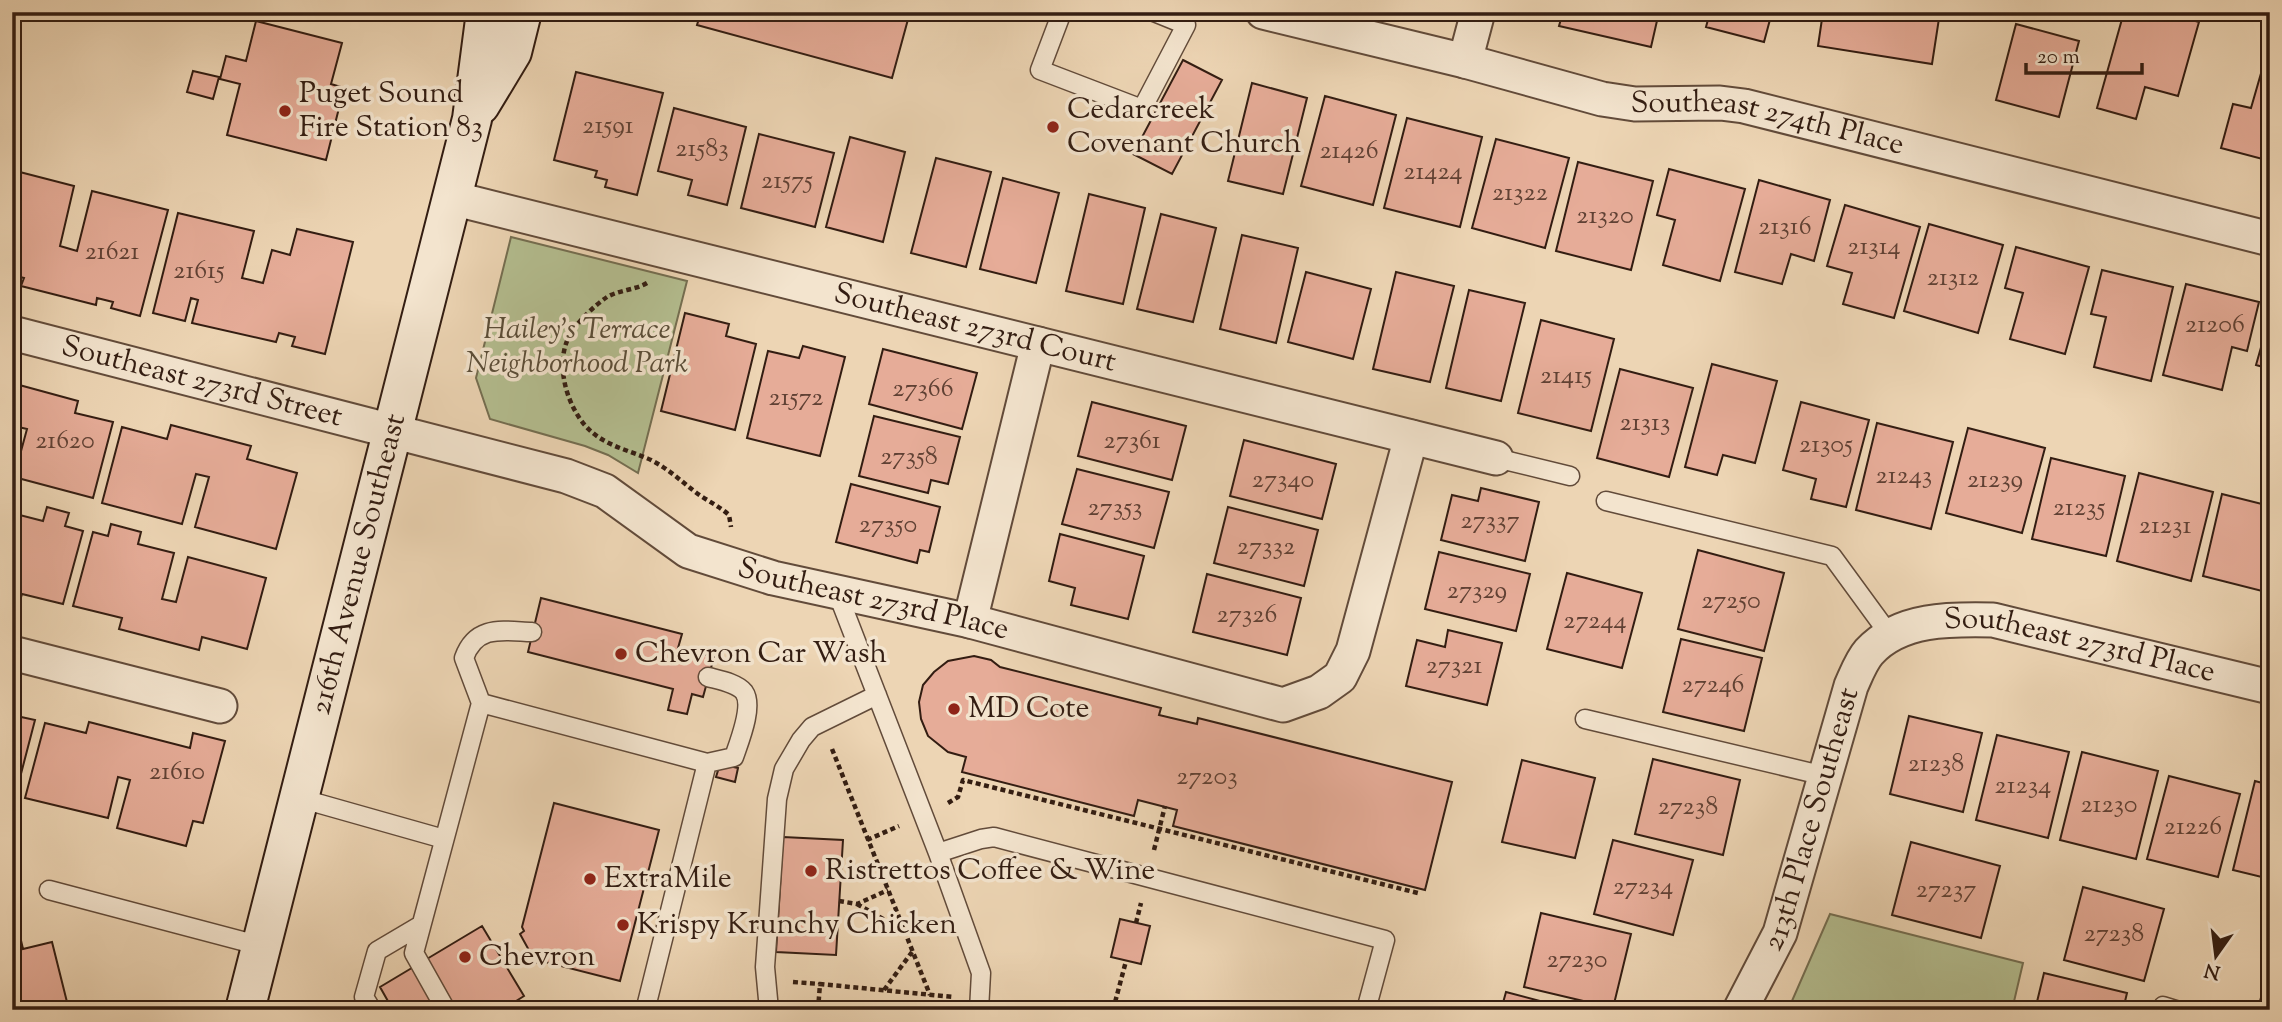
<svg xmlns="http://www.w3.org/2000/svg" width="2282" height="1022" font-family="'Sorts Mill Goudy',serif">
<rect width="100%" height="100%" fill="#edd5b4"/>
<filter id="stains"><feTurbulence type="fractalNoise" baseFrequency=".00286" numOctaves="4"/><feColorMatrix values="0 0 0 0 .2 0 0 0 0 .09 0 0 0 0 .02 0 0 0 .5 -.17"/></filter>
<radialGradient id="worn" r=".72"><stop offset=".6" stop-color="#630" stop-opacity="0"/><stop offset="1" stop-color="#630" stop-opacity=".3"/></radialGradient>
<path fill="#b4be90" stroke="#746e51" stroke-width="2" d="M 511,237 L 687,281 L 638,473 L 608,455 L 585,446 L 490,419 L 476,378 Z
M 1830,914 L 2023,963 L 2012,1010 L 1788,1010 Z"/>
<path fill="#e6ac98" stroke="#331d12" stroke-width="2" d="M 701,12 L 910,12 L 892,78 L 697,25 Z
M 1563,12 L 1659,12 L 1651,47 L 1559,26 Z
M 1710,12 L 1772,12 L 1764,42 L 1706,27 Z
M 1823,12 L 1940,12 L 1932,64 L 1818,46 Z
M 2124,12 L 2163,12 L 2199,22 L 2178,96 L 2145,87 L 2136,119 L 2097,108 Z
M 256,21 L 342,43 L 331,84 L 344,88 L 326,160 L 227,135 L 240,84 L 220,79 L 226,56 L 246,61 Z
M 2016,24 L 2079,41 L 2059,117 L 1996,100 Z
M 1183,60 L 1222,80 L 1172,174 L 1133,154 Z
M 2264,63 L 2270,64 L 2270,161 L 2221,148 L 2233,104 L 2251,108 Z
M 193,71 L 219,77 L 213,99 L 187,92 Z
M 576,72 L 663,93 L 637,195 L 605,187 L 607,180 L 595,177 L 597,171 L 554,160 Z
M 1252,83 L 1307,98 L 1283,194 L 1228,181 Z
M 1325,96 L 1396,115 L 1373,205 L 1301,186 Z
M 674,108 L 746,127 L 727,205 L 688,195 L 692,180 L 658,171 Z
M 1407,118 L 1482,137 L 1460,227 L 1384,208 Z
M 759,134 L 834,153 L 815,227 L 741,208 Z
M 850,137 L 905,152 L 883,242 L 826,227 Z
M 1496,139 L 1569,158 L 1545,248 L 1472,228 Z
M 936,158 L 991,172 L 966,267 L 911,253 Z
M 1578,162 L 1653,181 L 1631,270 L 1556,251 Z
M 1669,169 L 1745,189 L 1720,281 L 1663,265 L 1675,220 L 1657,215 Z
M 12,170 L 74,186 L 60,246 L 77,251 L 92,191 L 168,210 L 140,316 L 111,308 L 113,302 L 97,298 L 96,305 L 21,286 L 24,278 L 12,275 Z
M 1003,178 L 1059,193 L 1036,283 L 980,269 Z
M 1759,180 L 1830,200 L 1814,261 L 1791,254 L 1782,284 L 1735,272 Z
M 1089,194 L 1145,208 L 1123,304 L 1066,291 Z
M 1845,205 L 1920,227 L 1894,318 L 1843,304 L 1852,273 L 1827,266 Z
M 178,213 L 254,231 L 242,278 L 263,283 L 272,250 L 290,255 L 297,229 L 353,242 L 325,354 L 292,346 L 295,337 L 279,333 L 276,342 L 192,323 L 198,300 L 191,298 L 185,321 L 153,313 Z
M 1161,214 L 1216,228 L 1193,322 L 1137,309 Z
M 1929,224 L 2003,245 L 1978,333 L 1904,311 Z
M 1242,235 L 1298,248 L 1276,343 L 1220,329 Z
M 2016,247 L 2089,267 L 2065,354 L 2010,339 L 2023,293 L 2005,288 Z
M 2102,270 L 2173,287 L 2151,381 L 2094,367 L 2106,317 L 2091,314 Z
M 1306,272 L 1371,289 L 1353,359 L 1288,342 Z
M 1396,272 L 1454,286 L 1430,382 L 1373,369 Z
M 2186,284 L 2259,302 L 2247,351 L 2232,347 L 2222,390 L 2163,375 Z
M 1469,290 L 1525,303 L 1501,401 L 1446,388 Z
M 685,313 L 729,324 L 726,336 L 756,344 L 735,430 L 661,411 Z
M 2269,319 L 2270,319 L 2270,369 L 2256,365 Z
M 1541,320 L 1614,339 L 1591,431 L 1518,413 Z
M 803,346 L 845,357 L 820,456 L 747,438 L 768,351 L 799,358 Z
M 883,349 L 977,373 L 962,429 L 869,404 Z
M 1712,364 L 1777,381 L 1755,463 L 1723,455 L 1717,475 L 1685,467 Z
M 1620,369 L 1693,388 L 1669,477 L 1597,458 Z
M 12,383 L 78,401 L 75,413 L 113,422 L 93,498 L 14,477 L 27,429 L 14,426 L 12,433 Z
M 1092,402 L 1186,426 L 1172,480 L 1078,456 Z
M 1801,402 L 1869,420 L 1846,507 L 1811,499 L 1816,479 L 1783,470 Z
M 874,416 L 960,437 L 948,484 L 931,480 L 928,493 L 859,476 Z
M 1877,423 L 1953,442 L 1931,529 L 1856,510 Z
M 171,425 L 251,446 L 247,459 L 297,473 L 276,549 L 195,527 L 209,477 L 196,474 L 182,524 L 102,503 L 122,427 L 167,439 Z
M 1968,428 L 2045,448 L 2022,533 L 1946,513 Z
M 1244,440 L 1336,464 L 1322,519 L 1230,496 Z
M 2051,458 L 2125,476 L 2106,556 L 2032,539 Z
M 1077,469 L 1169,492 L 1154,548 L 1062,524 Z
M 2139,473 L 2213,492 L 2191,581 L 2117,561 Z
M 851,484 L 940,507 L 929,552 L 920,550 L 917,563 L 836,542 Z
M 1481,488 L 1539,502 L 1525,561 L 1441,540 L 1452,495 L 1478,501 Z
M 2222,494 L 2270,506 L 2270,593 L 2203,576 Z
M 47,507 L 69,513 L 65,526 L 83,531 L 63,604 L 22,594 L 19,604 L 12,603 L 12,513 L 43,521 Z
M 1228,507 L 1318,530 L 1304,586 L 1214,563 Z
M 111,524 L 141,532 L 138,544 L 174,553 L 162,599 L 176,602 L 188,557 L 266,578 L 247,649 L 202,637 L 199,650 L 119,629 L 122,618 L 73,606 L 93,532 L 108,536 Z
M 1060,534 L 1144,556 L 1128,619 L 1071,605 L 1075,588 L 1049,581 Z
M 1698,550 L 1784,573 L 1764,651 L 1678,629 Z
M 1439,552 L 1530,574 L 1516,631 L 1425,609 Z
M 1567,573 L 1642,593 L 1622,668 L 1547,649 Z
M 1207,574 L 1301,598 L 1287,655 L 1193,632 Z
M 541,598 L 682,634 L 678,648 L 714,657 L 703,697 L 692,694 L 687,714 L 668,710 L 673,689 L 528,652 Z
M 1448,630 L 1502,643 L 1487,705 L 1406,686 L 1417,640 L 1445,647 Z
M 1681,639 L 1762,658 L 1744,731 L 1663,712 Z
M 974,656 L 991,660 L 1000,667 L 1161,708 L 1159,715 L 1197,724 L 1198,718 L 1452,782 L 1425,890 L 1173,826 L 1177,810 L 1138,800 L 1134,816 L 962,772 L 966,757 L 948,752 L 928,736 L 921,719 L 919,702 L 923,685 L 934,672 L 948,661 Z
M 12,715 L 35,720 L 16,793 L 12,792 Z
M 1909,716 L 1982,733 L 1963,812 L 1890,794 Z
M 89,722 L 190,748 L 193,733 L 225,741 L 203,823 L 193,821 L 186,846 L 117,828 L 130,780 L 118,777 L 108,818 L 25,798 L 45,723 L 86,733 Z
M 1997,735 L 2069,752 L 2048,838 L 1976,820 Z
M 2082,752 L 2158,771 L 2136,859 L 2060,840 Z
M 1653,759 L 1740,780 L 1723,855 L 1635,834 Z
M 1522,760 L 1595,778 L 1575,858 L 1502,842 Z
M 720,764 L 738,768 L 735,782 L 716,777 Z
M 2169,776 L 2240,794 L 2218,877 L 2147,859 Z
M 2255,781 L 2270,785 L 2270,879 L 2233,870 Z
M 554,803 L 659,830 L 620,981 L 545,962 L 543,959 L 536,963 L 520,934 L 524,931 L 522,927 Z
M 783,837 L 843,840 L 836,955 L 776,952 Z
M 1613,840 L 1693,860 L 1673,935 L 1594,914 Z
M 1911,842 L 2000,866 L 1981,938 L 1892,915 Z
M 2083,887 L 2164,909 L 2144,981 L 2064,960 Z
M 1541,913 L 1631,934 L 1613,1008 L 1524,987 Z
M 1120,919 L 1150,926 L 1141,964 L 1111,957 Z
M 482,926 L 524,996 L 502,1010 L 393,1010 L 380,987 Z
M 19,932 L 23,949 L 52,942 L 69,1010 L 12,1010 L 12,934 Z
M 2270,963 L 2270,1010 L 2260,1010 L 2258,1009 Z
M 2044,973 L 2127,993 L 2123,1010 L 2035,1010 Z
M 1506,992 L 1574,1010 L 1501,1010 Z"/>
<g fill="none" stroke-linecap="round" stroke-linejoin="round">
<defs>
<path id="lane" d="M 1062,12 L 1040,70 L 1142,109 L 1186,25 L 1154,12
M 1496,458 L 1570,476
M 1606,501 L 1832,556 L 1889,634
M 837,592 L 938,853 L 981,973 L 979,1010
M 481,703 L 464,658 C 476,624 504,631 532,632
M 1585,719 L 1825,776
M 707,763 L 734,757 C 739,742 754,706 744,692 C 737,683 719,680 708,677
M 299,798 L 444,839
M 938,853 L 981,839 L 994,837 L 1385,940 L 1366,1010
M 49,890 L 261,946
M 2163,1006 L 2176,1010
M 372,1010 L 364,997 L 377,951 L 421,925
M 446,1010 L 414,953 L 481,703 L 707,763 L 647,1003 L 652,1010
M 769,1010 L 765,967 L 777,799 L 784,769 L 801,740 L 812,727 L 877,695"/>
<g id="street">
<path id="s1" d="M 1263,12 L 1465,61 L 1602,99 L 1635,104 L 1720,103 L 1744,106 L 2270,239"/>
<path d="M 1465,61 L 1478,12"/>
<path id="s2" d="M 452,198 L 1496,458"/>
<path id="s3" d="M 12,333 L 566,476 L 605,491 L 688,551 L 773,578 L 970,621 L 1283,705 L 1319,692 L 1340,677 L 1353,651 L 1411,437"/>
<path d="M 970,621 L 1038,344"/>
<path d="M 12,653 L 220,706"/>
<path id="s4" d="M 1740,1010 L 1780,933 L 1851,686 C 1856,675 1861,661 1869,652 C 1900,618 1951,619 1993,620 L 2270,687"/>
</g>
<g id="secondary">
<path d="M 480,105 L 512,52 L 522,12"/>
<path id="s5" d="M 245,1010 L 472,119 L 486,12"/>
</g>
</defs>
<use href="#lane" stroke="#624b3a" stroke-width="21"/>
<use href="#street" stroke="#624b3a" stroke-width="37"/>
<use href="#secondary" stroke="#331d12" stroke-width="42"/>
<path stroke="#331d12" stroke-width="4.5" stroke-dasharray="5 3.5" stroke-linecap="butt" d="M 647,283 C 635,290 619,290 607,297 C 594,306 578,321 570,335 C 553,364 568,413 593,433 C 610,447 631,451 651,460 C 667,468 680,480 694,491 C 705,500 718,505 729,515 L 731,527
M 832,749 L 930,995
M 948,803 L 958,797 L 963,780 L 1418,893
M 867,840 L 899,826
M 1154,850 L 1165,806
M 839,901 L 857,904 L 888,890
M 857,904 L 904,931
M 1136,923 L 1141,903
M 793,982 L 820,984
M 884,990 L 912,952
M 818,1010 L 820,984 L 953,997
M 1113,1010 L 1126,961"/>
<use href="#lane" stroke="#f3e4ce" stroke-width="18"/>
<use href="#street" stroke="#f3e4ce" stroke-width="33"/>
<use href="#secondary" stroke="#f3e4ce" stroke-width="38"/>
</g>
<g fill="#8f2418" stroke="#f3e4ce" stroke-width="2.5">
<circle cx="285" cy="111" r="7"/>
<circle cx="1053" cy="127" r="7"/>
<circle cx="621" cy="654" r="7"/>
<circle cx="954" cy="709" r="7"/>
<circle cx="811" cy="871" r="7"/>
<circle cx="590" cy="879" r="7"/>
<circle cx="623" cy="925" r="7"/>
<circle cx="465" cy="957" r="7"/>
</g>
<g text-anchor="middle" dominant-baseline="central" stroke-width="7" stroke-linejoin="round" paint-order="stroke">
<g font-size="26" fill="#604134">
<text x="608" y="126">21591</text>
<text x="702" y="149">21583</text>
<text x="1349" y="151">21426</text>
<text x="1433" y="172">21424</text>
<text x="787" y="181">21575</text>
<text x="1520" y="193">21322</text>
<text x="1605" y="216">21320</text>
<text x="1785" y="227">21316</text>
<text x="1874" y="247">21314</text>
<text x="112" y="252">21621</text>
<text x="199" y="271">21615</text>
<text x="1953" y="278">21312</text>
<text x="2215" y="325">21206</text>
<text x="1566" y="376">21415</text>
<text x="923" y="389">27366</text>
<text x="796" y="398">21572</text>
<text x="1645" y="423">21313</text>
<text x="65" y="441">21620</text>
<text x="1132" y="441">27361</text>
<text x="1826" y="445">21305</text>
<text x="909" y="457">27358</text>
<text x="1904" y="476">21243</text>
<text x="1283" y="480">27340</text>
<text x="1995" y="480">21239</text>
<text x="1115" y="508">27353</text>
<text x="2079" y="508">21235</text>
<text x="1490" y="521">27337</text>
<text x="888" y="525">27350</text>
<text x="2165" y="526">21231</text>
<text x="1266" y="547">27332</text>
<text x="1477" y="591">27329</text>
<text x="1731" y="601">27250</text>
<text x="1247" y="615">27326</text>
<text x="1595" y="621">27244</text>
<text x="1454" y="666">27321</text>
<text x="1713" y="685">27246</text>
<text x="1936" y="764">21238</text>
<text x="177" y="772">21610</text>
<text x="1207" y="777">27203</text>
<text x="2023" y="786">21234</text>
<text x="2109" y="805">21230</text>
<text x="1688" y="807">27238</text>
<text x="2193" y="827">21226</text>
<text x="1643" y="887">27234</text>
<text x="1946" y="890">27237</text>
<text x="2114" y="934">27238</text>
<text x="1577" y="960">27230</text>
</g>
<g font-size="30" fill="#331d12" stroke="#f3e4ce" text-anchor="start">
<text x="299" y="94">Puget Sound<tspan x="299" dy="34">Fire Station 83</tspan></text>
<text x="1067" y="110">Cedarcreek<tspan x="1067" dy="34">Covenant Church</tspan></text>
<text x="635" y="654">Chevron Car Wash</text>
<text x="968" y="709">MD Cote</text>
<text x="825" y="871">Ristrettos Coffee &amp; Wine</text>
<text x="604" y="879">ExtraMile</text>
<text x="637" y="925">Krispy Krunchy Chicken</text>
<text x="479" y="957">Chevron</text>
</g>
<g font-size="30" fill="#331d12" stroke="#f3e4ce">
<text stroke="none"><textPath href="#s1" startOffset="518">Southeast 274th Place</textPath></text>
<text stroke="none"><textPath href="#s2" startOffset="539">Southeast 273rd Court</textPath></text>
<text stroke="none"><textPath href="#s3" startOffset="196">Southeast 273rd Street</textPath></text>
<text stroke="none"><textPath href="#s5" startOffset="460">216th Avenue Southeast</textPath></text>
<text stroke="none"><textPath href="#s3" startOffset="908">Southeast 273rd Place</textPath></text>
<text stroke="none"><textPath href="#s4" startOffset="604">Southeast 273rd Place</textPath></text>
<text stroke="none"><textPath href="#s4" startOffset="205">213th Place Southeast</textPath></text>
</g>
<g font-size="30" font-style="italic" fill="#5a4d38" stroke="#f3e4ce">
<text x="577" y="330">Hailey's Terrace<tspan x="577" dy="34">Neighborhood Park</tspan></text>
</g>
</g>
<rect width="2282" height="1022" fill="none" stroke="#edd5b4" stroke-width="42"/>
<rect x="14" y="14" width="2254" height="994" fill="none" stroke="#331d12" stroke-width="3.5"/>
<rect x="21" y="21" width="2240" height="980" fill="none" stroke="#331d12" stroke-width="2"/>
<g transform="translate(2216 956) rotate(194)" stroke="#f3e4ce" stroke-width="5" paint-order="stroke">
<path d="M0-5L12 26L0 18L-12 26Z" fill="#331d12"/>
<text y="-10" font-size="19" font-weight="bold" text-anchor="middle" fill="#331d12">N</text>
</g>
<path d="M2026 63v10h116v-10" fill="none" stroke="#331d12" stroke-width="3.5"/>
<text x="2037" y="63" font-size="21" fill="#331d12" stroke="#f3e4ce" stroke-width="5" paint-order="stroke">20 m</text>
<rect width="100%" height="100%" filter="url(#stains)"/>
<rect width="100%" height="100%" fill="url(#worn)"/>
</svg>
